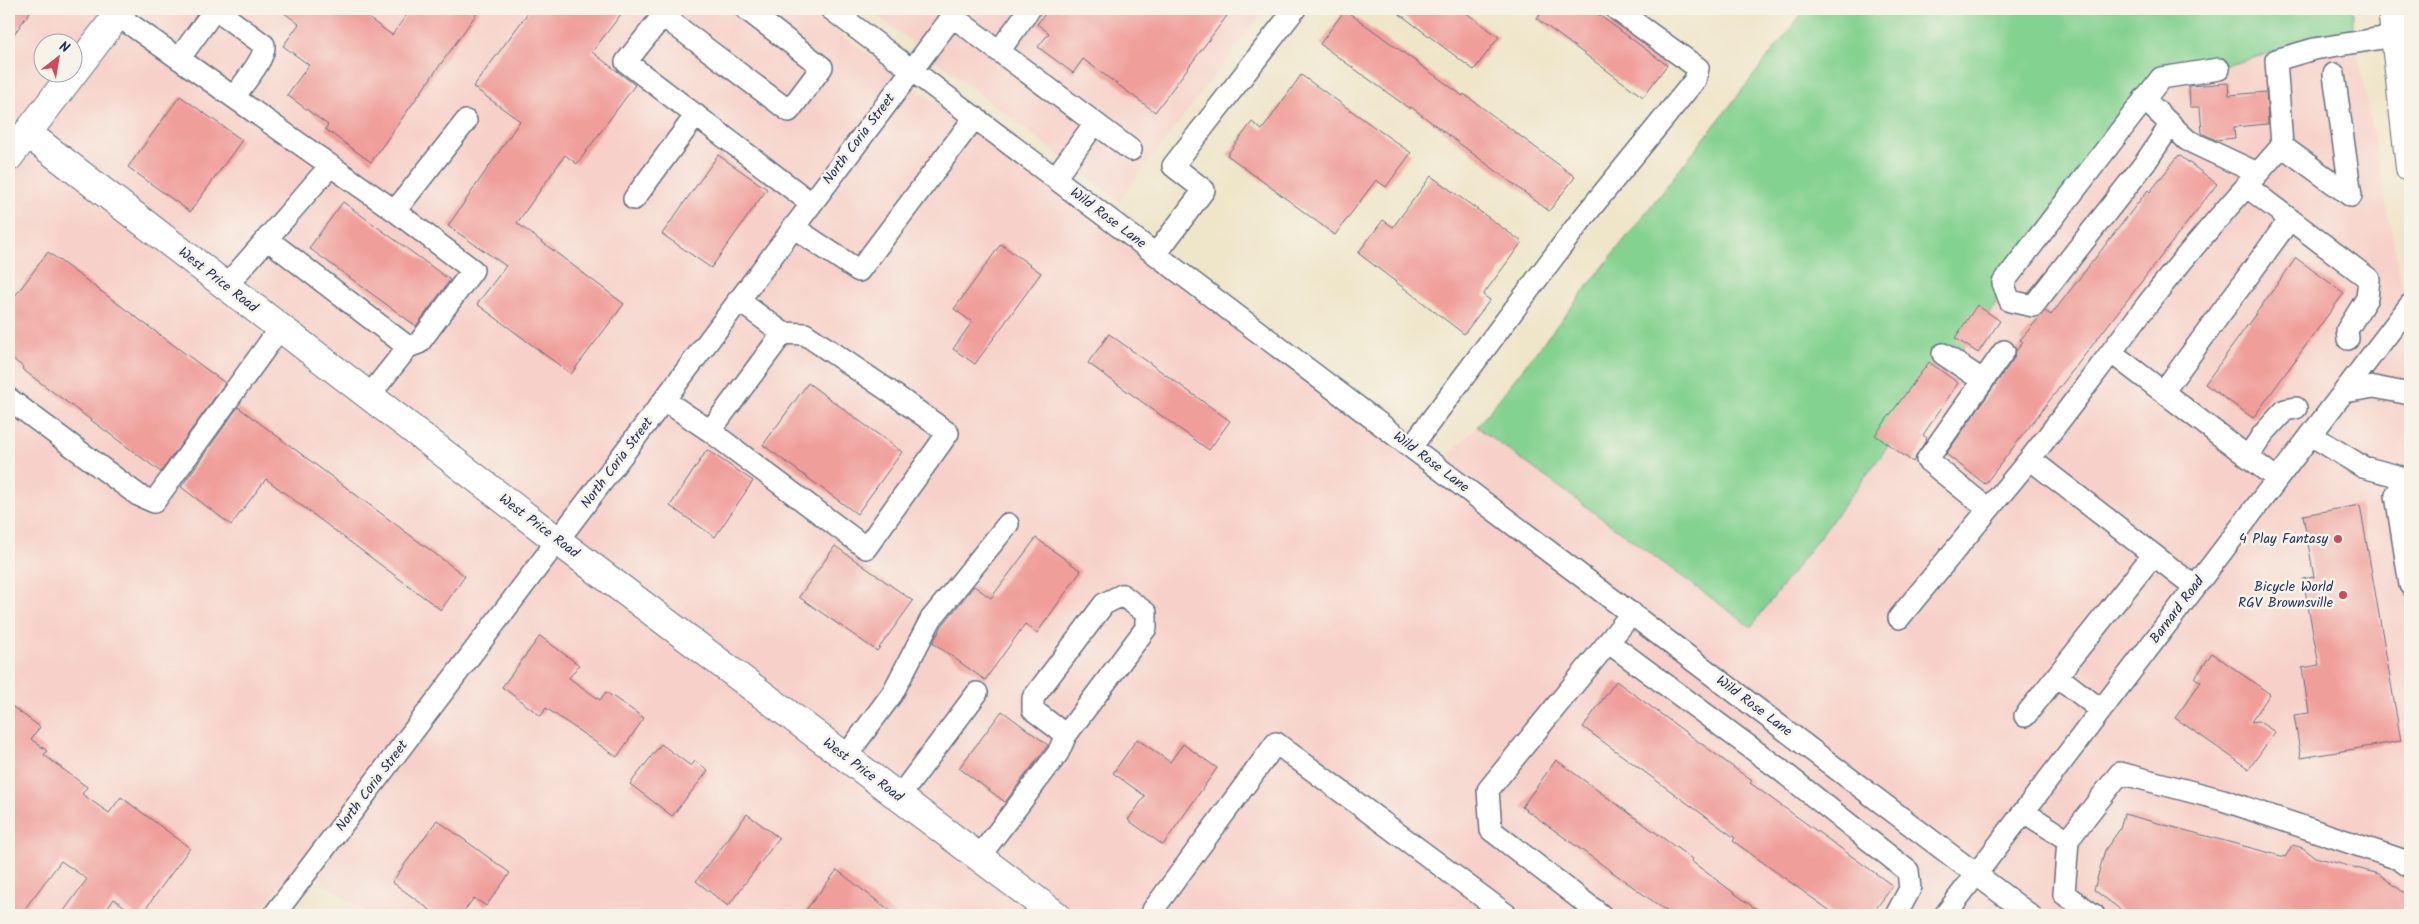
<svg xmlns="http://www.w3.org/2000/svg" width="2419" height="924" font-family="Kalam,sans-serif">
<rect width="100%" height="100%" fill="#f7f3e8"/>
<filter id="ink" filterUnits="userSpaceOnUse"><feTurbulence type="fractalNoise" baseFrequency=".02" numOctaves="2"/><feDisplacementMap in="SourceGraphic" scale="10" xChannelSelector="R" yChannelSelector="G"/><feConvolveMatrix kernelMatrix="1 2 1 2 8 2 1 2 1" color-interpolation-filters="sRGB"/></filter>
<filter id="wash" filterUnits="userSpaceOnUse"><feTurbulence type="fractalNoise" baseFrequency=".0096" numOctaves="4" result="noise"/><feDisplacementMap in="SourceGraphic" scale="20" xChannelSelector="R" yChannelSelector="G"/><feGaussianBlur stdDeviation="1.12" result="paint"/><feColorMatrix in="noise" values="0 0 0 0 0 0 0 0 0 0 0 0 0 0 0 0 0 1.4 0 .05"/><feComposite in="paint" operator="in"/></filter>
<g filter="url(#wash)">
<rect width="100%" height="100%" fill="#efe5c9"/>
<path fill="#f7d1c9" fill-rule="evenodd" d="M 9,9 L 805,9 L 928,97 L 1429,474 L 1477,427 L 1751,627 L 2164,83 L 2353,30 L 2410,328 L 2410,915 L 369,915 L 297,863 L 258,915 L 9,915 ZM 42,42 L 72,42 L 72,72 L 42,72 Z
M 869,9 L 1265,9 L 1119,201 Z"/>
<path fill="#84d290" stroke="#508077" d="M 1806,9 L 2353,9 L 2353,30 L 2164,83 L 1751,627 L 1477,427 Z"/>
<g id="blocks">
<path fill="#f09e9a" d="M 9,9 L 32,9 L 9,41 Z
M 279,9 L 356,9 L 392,35 L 411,9 L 480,9 L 371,162 L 325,129 L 328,125 L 287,95 L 309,65 L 283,46 L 299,24 Z
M 531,9 L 625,9 L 592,52 L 635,85 L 577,164 L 565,155 L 517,223 L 624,304 L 571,374 L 477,304 L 506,266 L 448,226 L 520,121 L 473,87 Z
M 1049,9 L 1232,9 L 1155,112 L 1083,59 L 1073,73 L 1038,47 L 1049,33 L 1037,24 Z
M 1393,9 L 1461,9 L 1499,37 L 1474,70 Z
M 1544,9 L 1591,9 L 1667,65 L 1643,97 L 1537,19 Z
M 1345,10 L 1463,96 L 1464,94 L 1575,177 L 1549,211 L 1411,107 L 1410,109 L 1320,44 Z
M 1301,75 L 1411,153 L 1386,187 L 1376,180 L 1335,235 L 1227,155 L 1252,122 L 1262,130 Z
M 2228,83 L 2229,95 L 2266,92 L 2268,124 L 2234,127 L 2235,138 L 2216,140 L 2202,133 L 2200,107 L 2190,107 L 2189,86 Z
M 180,96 L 242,140 L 190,212 L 128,167 Z
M 718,155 L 767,189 L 711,268 L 662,234 Z
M 2179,155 L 2217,184 L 1985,484 L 1946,454 L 2014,358 L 2016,351 L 2023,342 L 2020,340 L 2045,311 L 2051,315 L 2148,190 L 2150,192 Z
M 1431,176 L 1522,242 L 1483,295 L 1490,300 L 1464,334 L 1358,253 L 1383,220 L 1393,227 Z
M 343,202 L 450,280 L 416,326 L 309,248 Z
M 1001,244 L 1041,273 L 975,364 L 953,349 L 972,322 L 954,309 Z
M 48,252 L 225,383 L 161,472 L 22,369 L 23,367 L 9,356 L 9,304 Z
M 2296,258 L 2344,293 L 2253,418 L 2205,384 Z
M 1977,305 L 2000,321 L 1978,353 L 1955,338 Z
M 1109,334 L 1230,421 L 1209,450 L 1088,363 Z
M 1929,362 L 1958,383 L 1923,435 L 1927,438 L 1913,462 L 1875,435 Z
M 808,383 L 902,452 L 857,514 L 763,445 Z
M 238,407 L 465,576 L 441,610 L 266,479 L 231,525 L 181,487 Z
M 707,450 L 753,481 L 715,537 L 670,506 Z
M 2360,505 L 2401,741 L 2301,758 L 2294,715 L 2309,713 L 2302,668 L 2319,665 L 2303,579 L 2314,577 L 2303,515 Z
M 1036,538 L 1081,571 L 1037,633 L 1025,624 L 985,680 L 933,643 L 942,626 L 974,586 L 991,598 Z
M 835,546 L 913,601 L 877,651 L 799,597 Z
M 540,636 L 579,665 L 569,678 L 600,700 L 606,692 L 644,718 L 617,757 L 546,708 L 541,716 L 502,687 Z
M 2212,653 L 2270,694 L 2251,722 L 2258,721 L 2275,732 L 2249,769 L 2175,718 L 2201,682 L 2195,678 Z
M 1616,681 L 1752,781 L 1750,783 L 1893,886 L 1871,915 L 1836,915 L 1733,841 L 1735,838 L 1583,727 Z
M 9,704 L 40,727 L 31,739 L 47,751 L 44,755 L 87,787 L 82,794 L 109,813 L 121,797 L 190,848 L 141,915 L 136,915 L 114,899 L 103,915 L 61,915 L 87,879 L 61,861 L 20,915 L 9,915 Z
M 1002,711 L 1048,745 L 1005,802 L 959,768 Z
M 1137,739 L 1170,762 L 1183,744 L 1217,768 L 1163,845 L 1128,820 L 1145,796 L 1113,773 Z
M 661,744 L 691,766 L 695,761 L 708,771 L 672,816 L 630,784 Z
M 1556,760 L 1692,859 L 1691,861 L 1764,915 L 1672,915 L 1522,807 Z
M 747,814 L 779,838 L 728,906 L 696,881 Z
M 2124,814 L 2285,857 L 2293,845 L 2303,848 L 2315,857 L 2379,874 L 2410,897 L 2410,915 L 2128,915 L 2094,890 L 2105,850 L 2120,829 Z
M 437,820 L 510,873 L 486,906 L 474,898 L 461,915 L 437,915 L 392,882 Z
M 837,870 L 868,894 L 896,915 L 802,915 Z"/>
</g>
</g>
<g filter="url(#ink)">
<use href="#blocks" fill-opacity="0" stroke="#656f83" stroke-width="1"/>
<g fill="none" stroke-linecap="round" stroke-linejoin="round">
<defs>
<path id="minor" d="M 215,9 L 264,45 C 266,58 242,85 234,97
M 668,9 L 626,62 L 811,203
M 831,9 L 2030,915
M 117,15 L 395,211 L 466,121
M 663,16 L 789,111 L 822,67 L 746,9
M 952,16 L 1095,123 L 1055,178
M 999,51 L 1029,10
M 179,59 L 215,9
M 2334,74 L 2351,196 L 2282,146 L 2276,60 L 2314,49 L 2395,36
M 2144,99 L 2187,140 L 2257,173
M 1095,123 L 1131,150
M 2171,124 L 2145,163 L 2033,306 L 2010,301 L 2003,283 L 2161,78 L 2219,69
M 2246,186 L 2369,279 L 2367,298 L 2347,330 L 2348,339
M 634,199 L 696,115
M 395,211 L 473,270 L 419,343 L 408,347
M 793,227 L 859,271 L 975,117
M 267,239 L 408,347 L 369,396
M 1156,254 L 1204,190 L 1173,166 L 1295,9
M 226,286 L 330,166
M 2112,353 L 2277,479
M 1943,354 L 1982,380
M 2163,392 L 2290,219
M 2344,392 L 2374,387 L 2410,394
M 9,399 L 138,495 L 154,502 L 280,328
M 664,400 L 710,431 L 866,548 L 948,433 L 892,393 L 805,334 L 783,333 L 738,300
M 710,431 L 783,333
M 2311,435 L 2363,467 L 2405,478 L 2410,477
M 1411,447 L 1582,219 L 1695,80 L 1698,68 L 1616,9
M 2248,457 L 2263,434 L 2285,410 L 2296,408
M 2405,478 L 2396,495 L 2410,585
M 1988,509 L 1927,460 L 2004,351
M 2195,587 L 2030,459 C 2068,411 2103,362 2140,314 C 2184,256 2233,201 2282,146
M 1899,618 L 2030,459
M 1608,642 L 1778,768 L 1908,871 L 1910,889 L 1896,915
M 2057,676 L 2101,710
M 2025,716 L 2153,555
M 846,756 L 892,694 L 931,619 L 1008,524
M 899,797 L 977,693
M 2024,812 L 2068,840
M 979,857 L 1058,753 L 1066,735 L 1033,710 L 1033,698 L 1104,604 L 1122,595 L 1146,613 L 1146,628 L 1066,735
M 1153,910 L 1276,743 L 1507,915
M 274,915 L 664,400 L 958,9
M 1601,915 L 1491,830 L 1488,790 L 1632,613
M 1945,915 L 2410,305
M 2094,915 L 2064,894 L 2068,840 L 2120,773 L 2223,800 L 2399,859 L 2410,867"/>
<path id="major" d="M 2392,9 L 2410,168
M 27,133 L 558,541 L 1056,915
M 9,157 L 122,9"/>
</defs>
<use href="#minor" stroke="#656f83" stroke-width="24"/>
<use href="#major" stroke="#656f83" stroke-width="30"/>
<use href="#minor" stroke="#fff" stroke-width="21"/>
<use href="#major" stroke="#fff" stroke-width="28"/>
</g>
</g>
<g fill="#d1495b" stroke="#f7f3e8" stroke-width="2">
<circle cx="2338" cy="539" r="5"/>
<circle cx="2343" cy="595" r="5"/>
</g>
<g text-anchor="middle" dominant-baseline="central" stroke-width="5" stroke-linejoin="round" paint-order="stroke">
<g font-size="14" fill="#1b2f5e" stroke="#f7f3e8">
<text transform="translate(859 139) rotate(-53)">North Coria Street</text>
<text transform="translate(1108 218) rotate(37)">Wild Rose Lane</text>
<text transform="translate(218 280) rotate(38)">West Price Road</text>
<text transform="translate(1431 462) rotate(37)">Wild Rose Lane</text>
<text transform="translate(617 463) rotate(-53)">North Coria Street</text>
<text transform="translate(539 526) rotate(37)">West Price Road</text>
<text transform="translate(2177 610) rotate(-53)">Barnard Road</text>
<text transform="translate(1754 706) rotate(37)">Wild Rose Lane</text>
<text transform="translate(863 770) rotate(37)">West Price Road</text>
<text transform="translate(372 786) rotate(-53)">North Coria Street</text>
</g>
<g font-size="14" fill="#1b2f5e" stroke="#f7f3e8" text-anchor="end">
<text x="2328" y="539">4 Play Fantasy</text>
<text x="2333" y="587">Bicycle World<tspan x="2333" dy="16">RGV Brownsville</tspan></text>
</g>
</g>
<rect width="2419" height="924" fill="none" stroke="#f7f3e8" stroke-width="30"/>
<g transform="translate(58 58) rotate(31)"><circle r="24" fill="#f7f3e8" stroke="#9fa5b1"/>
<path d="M0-4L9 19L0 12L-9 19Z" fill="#d1495b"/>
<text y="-8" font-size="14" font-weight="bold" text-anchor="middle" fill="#1b2f5e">N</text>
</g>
</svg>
